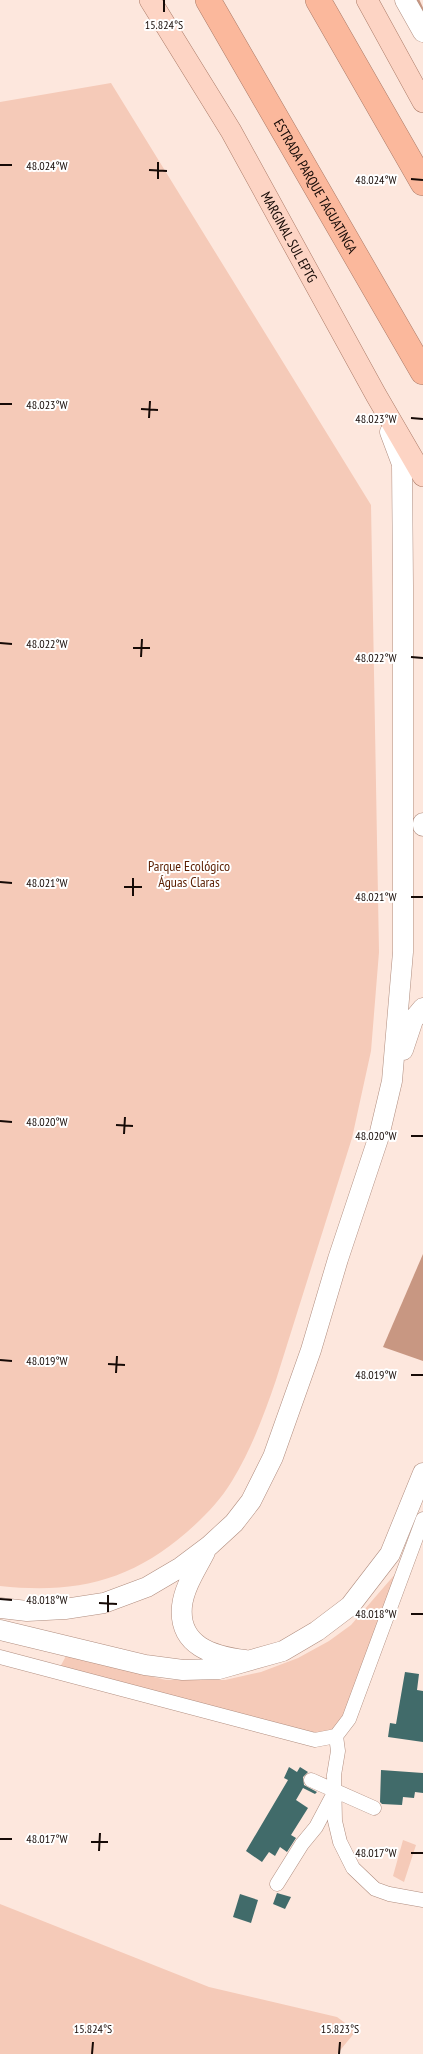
<svg xmlns="http://www.w3.org/2000/svg" width="423" height="2054" font-family="'PT Sans Narrow',sans-serif">
<rect width="100%" height="100%" fill="#fde7dd"/>
<path fill="#f5cab8" d="M 111,83 L 371,505 L 379,952 L 371,1051 L 352,1138 L 276,1380 C 264,1415 251,1450 232,1481 C 220,1501 204,1517 187,1532 C 130,1582 73,1594 0,1586 L 0,102 Z
M 403,1565 L 348,1717 L 332,1733 L 316,1737 L 59,1669 L 66,1656 L 166,1680 L 225,1680 L 261,1672 L 298,1658 L 329,1641 L 351,1625 Z
M 403,1840 L 416,1845 L 404,1882 L 393,1876 Z
M 0,1904 L 209,1987 L 337,2017 L 356,2031 L 337,2054 L 0,2054 Z"/>
<path fill="#c89782" d="M 423,1254 L 423,1361 L 383,1347 Z"/>
<g fill="none" stroke-linecap="round" stroke-linejoin="round">
<path stroke="#c89782" stroke-width="4.5" d="M 417,0 L 422,11"/>
</g>
<path fill="#416b6a" d="M 405,1672 L 419,1674 L 417,1690 L 423,1691 L 423,1742 L 388,1737 L 390,1723 L 396,1724 Z
M 289,1767 L 297,1772 L 300,1767 L 308,1772 L 303,1777 L 304,1785 L 317,1792 L 315,1794 L 303,1788 L 296,1800 L 308,1808 L 291,1835 L 296,1838 L 287,1852 L 280,1847 L 275,1856 L 269,1852 L 262,1862 L 246,1851 L 288,1780 L 284,1778 Z
M 381,1770 L 423,1773 L 423,1793 L 415,1792 L 414,1798 L 403,1797 L 402,1805 L 382,1804 L 380,1802 Z
M 277,1893 L 291,1897 L 285,1909 L 273,1904 Z
M 240,1894 L 258,1900 L 251,1923 L 233,1917 Z"/>
<g fill="none" stroke-linecap="round" stroke-linejoin="round">
<defs>
<path id="street" d="M 0,1657 L 315,1740 L 336,1736 L 349,1719 L 423,1519
M 336,1736 L 338,1751 L 334,1775 L 335,1821 L 340,1842 L 353,1868 L 375,1889 L 389,1894 L 423,1900
M 311,1780 L 374,1808
M 277,1884 L 302,1844 L 316,1827 L 334,1793"/>
<path id="secondary" d="M 405,0 L 423,32
M 423,823 L 423,826
M 403,1050 L 413,1020 L 423,1008
M 205,1552 C 197,1568 184,1587 182,1606 C 178,1646 213,1656 245,1660
M 0,1608 L 27,1611 L 65,1609 L 104,1603 L 147,1587 L 181,1567 L 209,1546 L 234,1523 L 251,1501 L 273,1457 L 311,1350 L 338,1259 L 379,1136 L 392,1081 L 403,952 L 403,585 L 402,464 L 390,432
M 0,1630 L 145,1665 L 183,1670 L 219,1669 L 283,1651 L 317,1631 L 350,1606 L 390,1554 L 423,1473"/>
<g id="primary">
<path id="s1" d="M 150,0 L 231,131 L 376,395 L 423,476"/>
<path d="M 367,0 L 423,102"/>
</g>
<g id="highway">
<path id="s2" d="M 208,0 L 423,372"/>
<path d="M 318,0 L 423,183"/>
</g>
</defs>
<use href="#street" stroke="#b08d7f" stroke-width="15"/>
<use href="#secondary" stroke="#b08d7f" stroke-width="21"/>
<use href="#primary" stroke="#ab7b68" stroke-width="22"/>
<use href="#highway" stroke="#ab7b68" stroke-width="26"/>
<use href="#street" stroke="#fff" stroke-width="14"/>
<use href="#secondary" stroke="#fff" stroke-width="20"/>
<use href="#primary" stroke="#fdd4c4" stroke-width="21"/>
<use href="#highway" stroke="#fbb89c" stroke-width="25"/>
</g>
<path fill="none" stroke="#160a06" stroke-width="2" d="M 164,12 L 164,0M 0,165 L 12,165M 149,170 L 167,171M 158,179 L 158,162M 411,179 L 423,180M 0,404 L 12,404M 141,409 L 158,410M 149,418 L 150,401M 411,418 L 423,419M 0,643 L 12,644M 133,648 L 150,648M 141,657 L 142,639M 411,657 L 423,658M 0,882 L 12,883M 124,887 L 142,887M 133,896 L 133,878M 411,897 L 423,897M 0,1121 L 12,1122M 116,1125 L 133,1126M 124,1134 L 125,1117M 411,1136 L 423,1136M 0,1360 L 12,1361M 108,1364 L 125,1365M 116,1373 L 117,1356M 411,1375 L 423,1375M 0,1599 L 12,1600M 99,1603 L 117,1604M 108,1612 L 108,1595M 411,1614 L 423,1614M 0,1839 L 12,1839M 91,1842 L 108,1842M 99,1851 L 100,1833M 411,1853 L 423,1853M 92,2054 L 93,2042M 339,2054 L 340,2042"/>
<g text-anchor="middle" dominant-baseline="central" stroke-width="4" stroke-linejoin="round" paint-order="stroke">
<g font-size="14" fill="#160a06" stroke="#fff">
<text stroke="none"><textPath href="#s2" startOffset="215">ESTRADA PARQUE TAGUATINGA</textPath></text>
<text stroke="none"><textPath href="#s1" startOffset="275">MARGINAL SUL EPTG</textPath></text>
</g>
<g font-size="14" fill="#5a1e00" stroke="#fff">
<text x="189" y="866">Parque Ecológico<tspan x="189" dy="16">Águas Claras</tspan></text>
</g>
</g>
<g font-size="12" text-anchor="middle" fill="#160a06" stroke="#fff" stroke-width="4" stroke-linejoin="round" paint-order="stroke">
<text x="164" y="29">15.824°S</text>
<text x="47" y="170">48.024°W</text>
<text x="376" y="184">48.024°W</text>
<text x="47" y="409">48.023°W</text>
<text x="376" y="423">48.023°W</text>
<text x="47" y="648">48.022°W</text>
<text x="376" y="662">48.022°W</text>
<text x="47" y="887">48.021°W</text>
<text x="376" y="901">48.021°W</text>
<text x="47" y="1126">48.020°W</text>
<text x="376" y="1140">48.020°W</text>
<text x="47" y="1365">48.019°W</text>
<text x="376" y="1379">48.019°W</text>
<text x="47" y="1604">48.018°W</text>
<text x="376" y="1618">48.018°W</text>
<text x="47" y="1843">48.017°W</text>
<text x="376" y="1857">48.017°W</text>
<text x="93" y="2033">15.824°S</text>
<text x="340" y="2033">15.823°S</text>
</g>
</svg>
